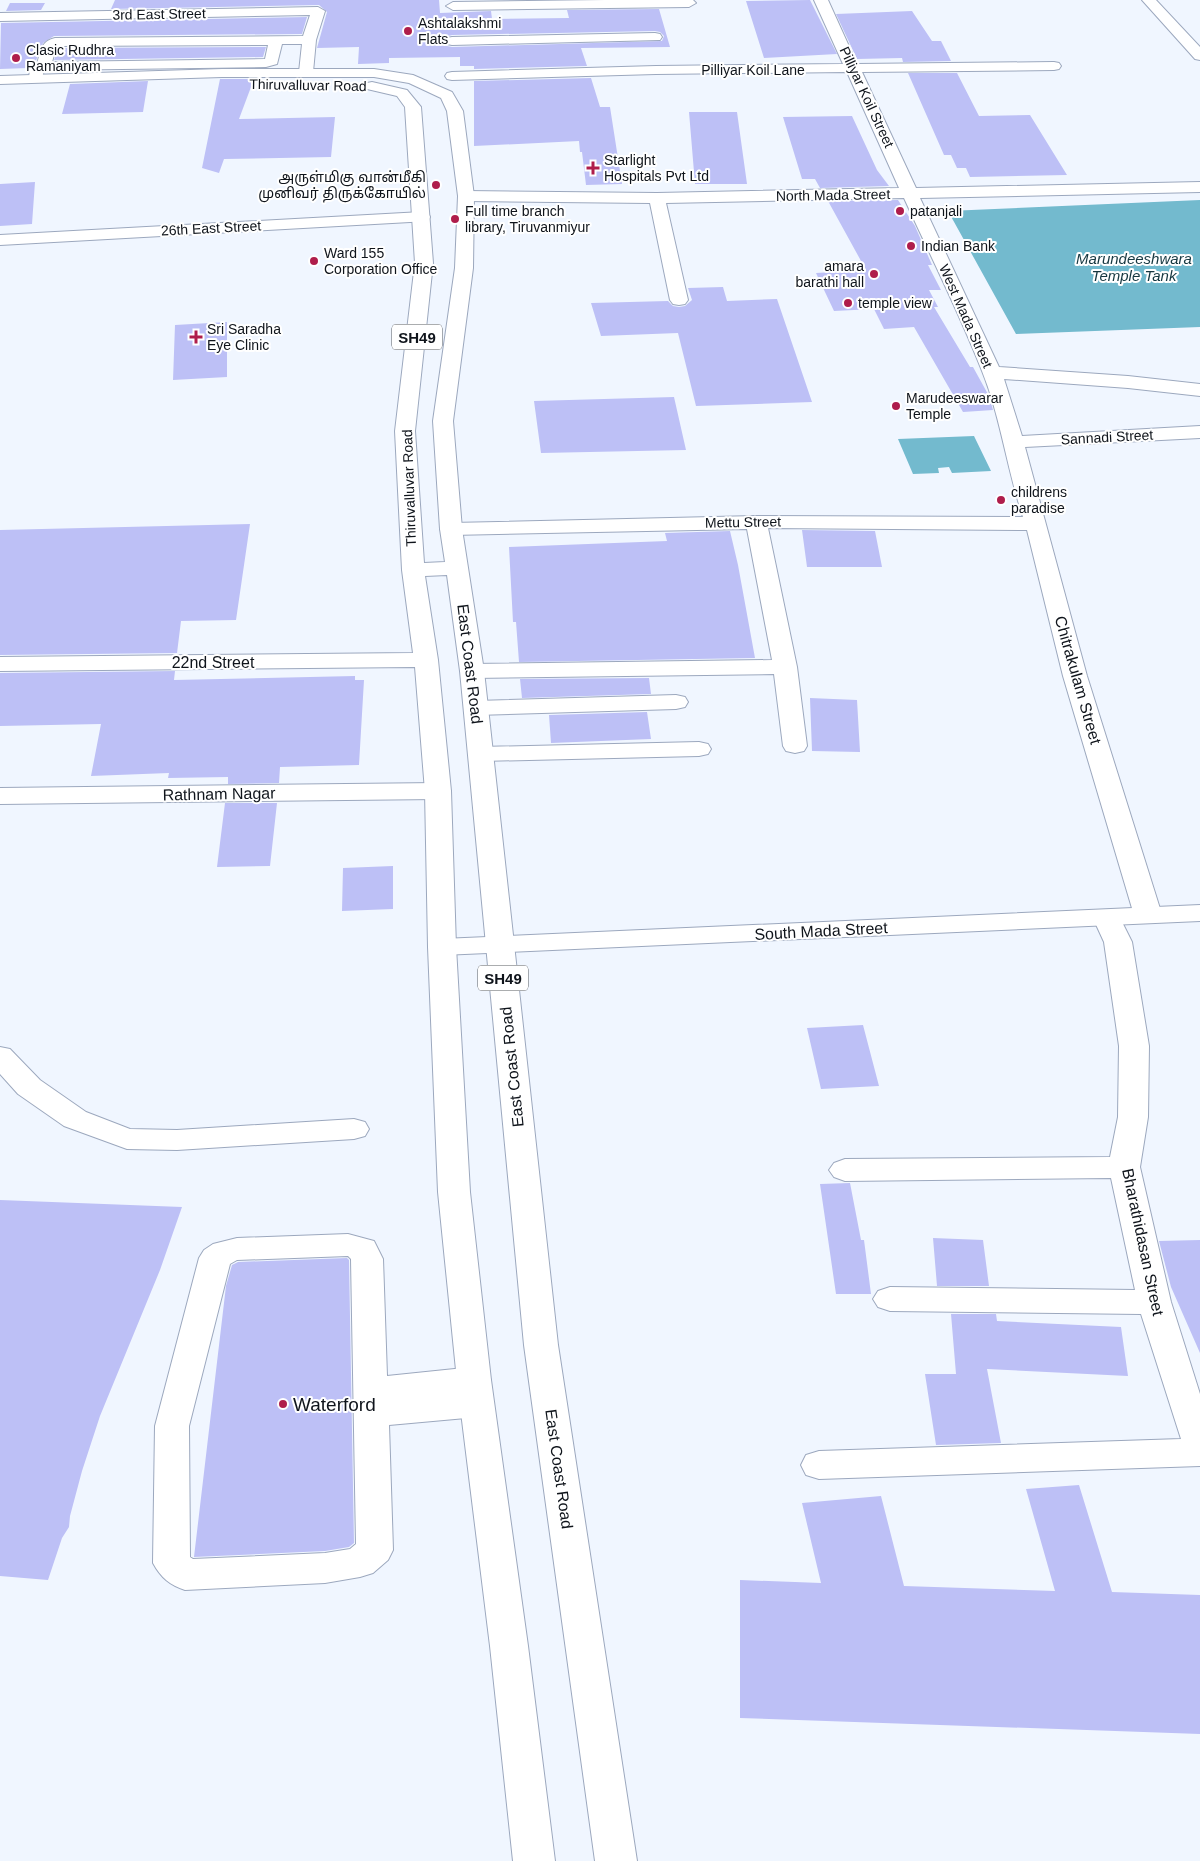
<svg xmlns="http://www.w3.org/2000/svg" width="1200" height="1861" font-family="Helvetica,'Noto Sans Tamil',sans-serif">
<rect width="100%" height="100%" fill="#f0f6ff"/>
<path fill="#73bace" d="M 1200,200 L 1200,327 L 1016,334 L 948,211 Z
M 974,436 L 991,471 L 952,473 L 949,467 L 938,468 L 939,473 L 913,474 L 898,439 Z"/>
<path fill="#bdc0f6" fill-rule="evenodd" d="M 115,0 L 439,0 L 440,13 L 491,11 L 492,19 L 569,18 L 567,10 L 659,9 L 670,47 L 581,48 L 587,66 L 474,69 L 474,66 L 460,66 L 460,57 L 389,58 L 389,63 L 358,64 L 359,47 L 317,48 L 327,12 L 319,5 L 111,9 ZM 655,31 L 660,32 L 664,36 L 662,41 L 452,47 L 447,46 L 443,42 L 445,37 L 452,35 Z
M 810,0 L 837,54 L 764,58 L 746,1 Z
M 10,3 L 45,3 L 41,10 L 6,11 Z
M 912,11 L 932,41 L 941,41 L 951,61 L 903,62 L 902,58 L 857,59 L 836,14 Z
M 307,17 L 302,34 L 54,36 L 43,43 L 35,63 L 28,68 L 0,69 L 1,23 Z
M 266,47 L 263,57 L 54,60 L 59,48 Z
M 908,73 L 957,73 L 979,116 L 1030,115 L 1067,175 L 970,177 L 966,168 L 957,168 L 951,155 L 944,155 Z
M 591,78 L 600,107 L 610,107 L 622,184 L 586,185 L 582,152 L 580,152 L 579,141 L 474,146 L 474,81 Z
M 220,79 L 254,79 L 239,119 L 335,117 L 331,157 L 224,159 L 219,173 L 202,168 Z
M 148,81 L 143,112 L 62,114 L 70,84 Z
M 689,112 L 737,112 L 747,184 L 695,184 Z
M 852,116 L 877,170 L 889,186 L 820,188 L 815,179 L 802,179 L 783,117 Z
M 35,182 L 32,224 L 0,226 L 0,184 Z
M 898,200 L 915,226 L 932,265 L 928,265 L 941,290 L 929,290 L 938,307 L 934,307 L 970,367 L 973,367 L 989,396 L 993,410 L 963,412 L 914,327 L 884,329 L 874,309 L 834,311 L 816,273 L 866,270 L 828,201 Z
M 723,287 L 727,301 L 777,299 L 812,402 L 696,406 L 678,333 L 601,336 L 591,303 L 668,301 L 673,306 L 679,307 L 685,306 L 692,300 L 688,288 Z
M 227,322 L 227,377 L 173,380 L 175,325 Z
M 674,397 L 686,450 L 541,453 L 534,401 Z
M 250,524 L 236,620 L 181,621 L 177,653 L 0,655 L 0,530 Z
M 802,530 L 875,531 L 882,567 L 807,567 Z
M 730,531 L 738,565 L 755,658 L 519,662 L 516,622 L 513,622 L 509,547 L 667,541 L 665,533 Z
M 175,671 L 174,680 L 355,676 L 355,680 L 364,680 L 359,765 L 280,767 L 279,783 L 228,784 L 228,777 L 168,778 L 169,773 L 91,776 L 101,724 L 0,726 L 0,673 Z
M 649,678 L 651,694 L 522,698 L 520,679 Z
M 810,698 L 857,700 L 860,752 L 812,751 Z
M 647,712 L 651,739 L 551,743 L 549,715 Z
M 225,803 L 277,803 L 270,866 L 217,867 Z
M 393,866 L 393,909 L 342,911 L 343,868 Z
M 863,1025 L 879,1086 L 821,1089 L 807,1028 Z
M 850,1183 L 861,1240 L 864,1240 L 871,1294 L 836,1294 L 820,1184 Z
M 0,1200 L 182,1207 L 160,1270 L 100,1416 L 82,1471 L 70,1516 L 69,1527 L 62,1538 L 48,1580 L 0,1576 Z
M 933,1238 L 983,1240 L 989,1286 L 937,1286 Z
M 1200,1240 L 1200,1353 L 1171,1287 L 1159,1241 Z
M 347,1258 L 349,1260 L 354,1543 L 349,1547 L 325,1551 L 194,1557 L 226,1286 L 232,1265 L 238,1262 Z
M 951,1314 L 996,1314 L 997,1321 L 1121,1327 L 1128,1376 L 987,1369 L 1001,1443 L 936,1445 L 925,1374 L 956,1374 Z
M 1079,1485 L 1112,1592 L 1200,1595 L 1200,1734 L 740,1718 L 740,1580 L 821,1583 L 802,1503 L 881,1496 L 904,1586 L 1055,1591 L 1026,1489 Z"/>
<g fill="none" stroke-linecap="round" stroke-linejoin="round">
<defs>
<path id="pedestrian" d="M 0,1047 L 10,1049 L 40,1080 L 86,1112 L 130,1129 L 177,1130 L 354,1119 L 365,1122 L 369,1129 L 365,1136 L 354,1139 L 177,1150 L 127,1149 L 64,1126 L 18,1094 L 0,1074 Z"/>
<path id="minor" d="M 605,0 L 693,0 L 696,3 L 689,7 L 453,10 L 446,6 L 453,2 Z
M 814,0 L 828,0 L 857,64 L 1054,62 L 1059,63 L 1061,66 L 1059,69 L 1054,70 L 862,72 L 916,188 L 1200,182 L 1200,192 L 920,198 L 999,367 L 1128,376 L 1200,384 L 1200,396 L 1128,388 L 1004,379 L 1022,436 L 1200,426 L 1200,438 L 1025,447 L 1087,676 L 1162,915 L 1158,921 L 1148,923 L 1138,921 L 1134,915 L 1063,676 L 1027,530 L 768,528 L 797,667 L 807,746 L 804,751 L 795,753 L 786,751 L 783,746 L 774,674 L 472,678 L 464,676 L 460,671 L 464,666 L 472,664 L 772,660 L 747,529 L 451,535 L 443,534 L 440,529 L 443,524 L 451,523 L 756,516 L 1023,517 C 1007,470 1001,418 982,371 C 959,312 930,255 904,198 L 666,203 L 688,300 L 685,304 L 679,305 L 673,304 L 670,300 L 650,203 L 466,201 L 460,199 L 458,196 L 460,193 L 466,191 L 657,193 L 899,188 L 847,72 L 656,74 L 452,80 L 447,79 L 445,76 L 447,73 L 452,72 L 656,66 L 843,64 Z
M 1142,0 L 1156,0 L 1200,47 L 1200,60 L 1195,59 Z
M 318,7 L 325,11 L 316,40 L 313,72 L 311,75 L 301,75 L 299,72 L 302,44 L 282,44 L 277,64 L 266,67 L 46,70 L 44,71 L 41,81 L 31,81 L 29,78 L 30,69 L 37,64 C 41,51 41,41 55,38 L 303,36 L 310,15 L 0,21 L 0,13 ZM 268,45 L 265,59 L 52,62 L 56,48 L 58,46 Z
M 655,33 L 660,34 L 662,37 L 660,40 L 452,45 L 447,44 L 445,41 L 447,38 L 452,37 Z
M 422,212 L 428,213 L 430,217 L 428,221 L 0,245 L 0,235 Z
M 676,695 L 685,697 L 688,702 L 685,707 L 676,709 L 476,715 L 467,713 L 464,708 L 467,703 L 476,701 Z
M 699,742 L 708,744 L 711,749 L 708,754 L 699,756 L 481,761 L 472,759 L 469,754 L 472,749 L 481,747 Z
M 438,783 L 447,786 L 451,791 L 447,796 L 438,799 L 0,804 L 0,788 Z
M 1107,910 L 1117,912 L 1132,942 L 1149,1046 L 1148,1117 L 1140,1167 L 1171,1302 L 1200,1394 L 1200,1466 L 819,1479 L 806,1475 L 801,1465 L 806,1455 L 819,1451 L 1181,1439 L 1141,1314 L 890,1311 L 878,1307 L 873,1299 L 878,1291 L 890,1287 L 1135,1290 L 1111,1178 L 845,1181 L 834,1177 L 829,1170 L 834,1163 L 845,1159 L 1110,1157 L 1118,1117 L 1119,1046 L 1104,942 L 1093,918 L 1097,912 Z
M 348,1234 L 374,1241 L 383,1259 L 387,1376 L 474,1367 L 486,1371 L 491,1380 L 486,1389 L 479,1391 L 489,1395 L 494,1404 L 489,1413 L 477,1417 L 389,1425 L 393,1550 L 388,1560 L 373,1573 L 360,1577 L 325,1583 L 185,1590 C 170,1585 161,1578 153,1563 L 155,1426 L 199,1258 L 204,1250 L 213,1244 L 237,1238 ZM 348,1256 L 351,1259 L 356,1544 L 350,1549 L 325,1553 L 193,1559 L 190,1557 L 189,1426 L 230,1264 L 237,1260 Z"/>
<path id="tertiary" d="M 1200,905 L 1200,921 L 442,955 L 432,953 L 428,947 L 432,941 L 442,939 Z"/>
<path id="primary" d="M 222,69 L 374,69 L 413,75 L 452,92 L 463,111 L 474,196 L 473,268 L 453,421 L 462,529 L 484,671 L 558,1345 L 637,1861 L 595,1861 L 524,1345 L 460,671 L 447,575 L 425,576 L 438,660 L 451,791 L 456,947 L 470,1192 L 491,1380 L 528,1646 L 555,1861 L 513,1861 L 490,1646 L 457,1380 L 438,1192 L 428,947 L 425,791 L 415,667 L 0,671 L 0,657 L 413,653 L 402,570 L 395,431 L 415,263 L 405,107 L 397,96 L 367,89 L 365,86 L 367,83 L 372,82 L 407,90 L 421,107 L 433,263 L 415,431 L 424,563 L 445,562 L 440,529 L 433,421 L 455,268 L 458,196 L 447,111 L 441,98 L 409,83 L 374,77 L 222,77 L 0,84 L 0,76 Z"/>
</defs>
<use href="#pedestrian" stroke="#9ca8be" stroke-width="2"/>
<use href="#minor" stroke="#9ca8be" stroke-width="2"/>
<use href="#tertiary" stroke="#9ca8be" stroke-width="2"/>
<use href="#primary" stroke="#9ca8be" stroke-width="2"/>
<use href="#pedestrian" fill="#fff" fill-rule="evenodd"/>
<use href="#minor" fill="#fff" fill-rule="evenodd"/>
<use href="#tertiary" fill="#fff" fill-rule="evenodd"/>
<use href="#primary" fill="#fff" fill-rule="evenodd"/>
</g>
<g fill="#af1d4b" stroke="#fff" stroke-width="2">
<circle cx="408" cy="31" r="5"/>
<circle cx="16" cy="58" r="5"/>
<path d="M590.5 160.5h5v5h5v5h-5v5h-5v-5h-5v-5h5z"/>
<circle cx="436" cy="185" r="5"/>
<circle cx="900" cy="211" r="5"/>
<circle cx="455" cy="219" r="5"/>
<circle cx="911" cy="246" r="5"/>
<circle cx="314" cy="261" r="5"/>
<circle cx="874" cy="274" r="5"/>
<circle cx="848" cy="303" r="5"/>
<path d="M193.5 329.5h5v5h5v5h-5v5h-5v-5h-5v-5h5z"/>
<circle cx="896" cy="406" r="5"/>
<circle cx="1001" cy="500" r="5"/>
<circle cx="283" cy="1404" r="5"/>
</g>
<g text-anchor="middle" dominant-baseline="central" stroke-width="4" stroke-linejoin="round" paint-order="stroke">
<g font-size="14" fill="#0f141b" stroke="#fff">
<text transform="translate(159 14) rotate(-1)">3rd East Street</text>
<text x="753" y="70">Pilliyar Koil Lane</text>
<text transform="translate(308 85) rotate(1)">Thiruvalluvar Road</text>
<text transform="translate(867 97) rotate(65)">Pilliyar Koil Street</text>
<text transform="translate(833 195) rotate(-1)">North Mada Street</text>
<text transform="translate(211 228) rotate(-3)">26th East Street</text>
<text transform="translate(966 316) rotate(66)">West Mada Street</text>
<text transform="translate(1107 437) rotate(-3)">Sannadi Street</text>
<text transform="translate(409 488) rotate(-92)">Thiruvalluvar Road</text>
<text transform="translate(743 522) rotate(-1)">Mettu Street</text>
</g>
<g font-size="14" fill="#0f141b" stroke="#fff" text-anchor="start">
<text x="418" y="23">Ashtalakshmi<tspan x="418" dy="16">Flats</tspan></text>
<text x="26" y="50">Clasic Rudhra<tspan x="26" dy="16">Ramaniyam</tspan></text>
<text x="604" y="160">Starlight<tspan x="604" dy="16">Hospitals Pvt Ltd</tspan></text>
<text x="426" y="177" text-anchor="end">அருள்மிகு வான்மீகி<tspan x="426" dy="16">முனிவர் திருக்கோயில்</tspan></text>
<text x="465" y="211">Full time branch<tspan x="465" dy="16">library, Tiruvanmiyur</tspan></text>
<text x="910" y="211">patanjali</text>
<text x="921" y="246">Indian Bank</text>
<text x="324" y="253">Ward 155<tspan x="324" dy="16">Corporation Office</tspan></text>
<text x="864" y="266" text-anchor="end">amara<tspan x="864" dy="16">barathi hall</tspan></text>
<text x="858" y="303">temple view</text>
<text x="207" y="329">Sri Saradha<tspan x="207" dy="16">Eye Clinic</tspan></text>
<text x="906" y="398">Marudeeswarar<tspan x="906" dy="16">Temple</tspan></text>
<text x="1011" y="492">childrens<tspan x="1011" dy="16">paradise</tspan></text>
</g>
<g font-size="15" font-style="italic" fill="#153740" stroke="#fff">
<text x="1134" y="258">Marundeeshwara<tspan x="1134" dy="17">Temple Tank</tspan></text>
</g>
<g fill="#fff" stroke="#575a5f" stroke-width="1">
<rect x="392" y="324.5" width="50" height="25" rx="4"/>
<rect x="478" y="965.5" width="50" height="25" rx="4"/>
</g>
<g font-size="15" font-weight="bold" fill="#0f141b">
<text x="417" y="337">SH49</text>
<text x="503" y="978">SH49</text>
</g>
<g font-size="16" fill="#0f141b" stroke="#fff">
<text x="213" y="662">22nd Street</text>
<text transform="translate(470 664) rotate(83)">East Coast Road</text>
<text transform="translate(1078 680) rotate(74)">Chitrakulam Street</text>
<text transform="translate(219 794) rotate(-1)">Rathnam Nagar</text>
<text transform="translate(821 931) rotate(-3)">South Mada Street</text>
<text transform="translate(512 1067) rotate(-96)">East Coast Road</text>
<text transform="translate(1143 1242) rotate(78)">Bharathidasan Street</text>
<text transform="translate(559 1469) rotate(82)">East Coast Road</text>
</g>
<g font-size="19" fill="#0f141b" stroke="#fff" text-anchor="start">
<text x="293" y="1404">Waterford</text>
</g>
</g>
</svg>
